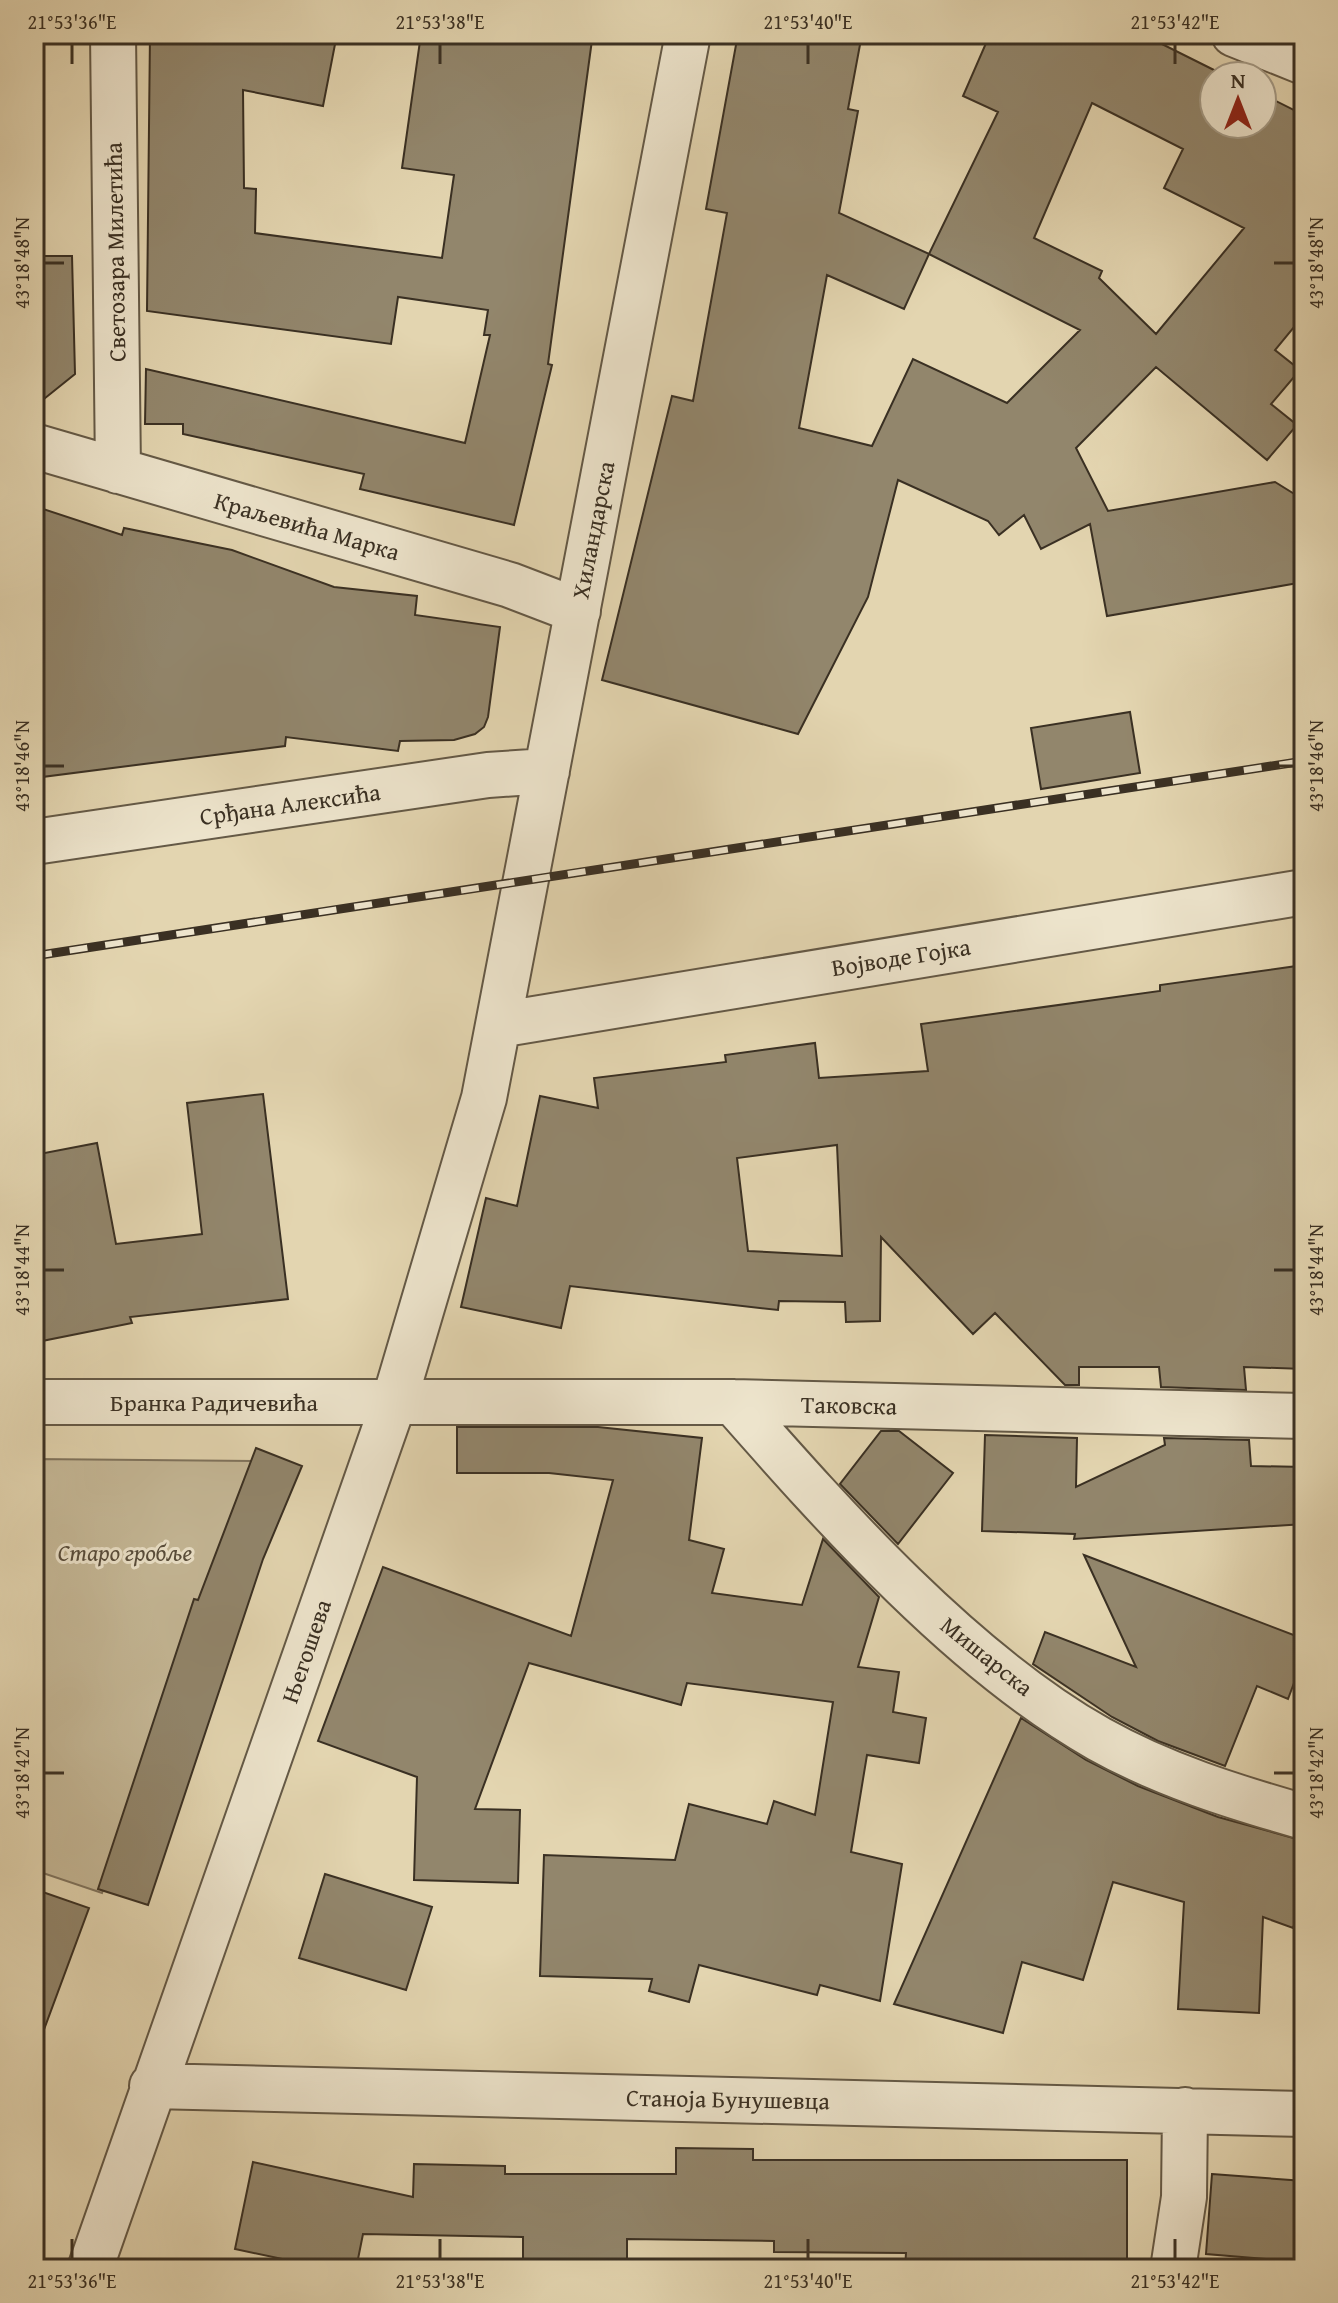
<svg xmlns="http://www.w3.org/2000/svg" width="1338" height="2303" font-family="'Gentium Book Plus',serif">
<rect width="100%" height="100%" fill="#e3d5b0"/>
<filter id="stains"><feTurbulence type="fractalNoise" baseFrequency=".0025" numOctaves="4"/><feColorMatrix values="0 0 0 0 .2 0 0 0 0 .09 0 0 0 0 .02 0 0 0 .5 -.17"/></filter>
<radialGradient id="worn" r=".72"><stop offset=".6" stop-color="#630" stop-opacity="0"/><stop offset="1" stop-color="#630" stop-opacity=".3"/></radialGradient>
<path fill="#c6b998" stroke="#80745e" stroke-width="2" d="M 34,1459 L 253,1461 L 102,1893 L 34,1870 Z"/>
<path fill="#92866c" stroke="#3a3023" stroke-width="2" fill-rule="evenodd" d="M 150,34 L 337,34 L 323,106 L 243,90 L 244,188 L 256,189 L 255,233 L 442,258 L 454,175 L 402,168 L 421,34 L 546,34 L 592,40 L 548,364 L 552,365 L 514,525 L 360,489 L 364,474 L 183,434 L 183,424 L 145,424 L 146,369 L 465,443 L 490,335 L 484,335 L 488,310 L 398,297 L 391,344 L 147,311 Z
M 738,34 L 862,34 L 848,109 L 858,111 L 839,213 L 929,254 L 998,112 L 963,96 L 990,34 L 1142,34 L 1226,76 L 1214,76 L 1214,124 L 1262,124 L 1262,94 L 1304,115 L 1304,315 L 1275,350 L 1300,370 L 1271,404 L 1297,425 L 1267,460 L 1156,367 L 1076,448 L 1108,511 L 1275,482 L 1304,500 L 1304,582 L 1107,616 L 1090,524 L 1041,549 L 1024,515 L 999,535 L 988,521 L 898,480 L 868,597 L 798,734 L 602,680 L 672,396 L 693,401 L 727,213 L 706,209 ZM 1092,103 L 1183,149 L 1164,188 L 1244,228 L 1156,334 L 1099,278 L 1102,271 L 1034,238 ZM 929,254 L 1080,330 L 1007,403 L 913,359 L 872,446 L 799,428 L 827,275 L 904,309 Z
M 34,256 L 72,256 L 75,374 L 34,407 Z
M 34,506 L 122,535 L 124,528 L 232,550 L 334,587 L 417,596 L 415,615 L 500,627 L 488,717 L 484,727 L 475,734 L 454,740 L 400,741 L 398,751 L 286,737 L 285,746 L 34,778 Z
M 1130,712 L 1140,773 L 1041,789 L 1031,728 Z
M 1304,965 L 1304,1369 L 1244,1367 L 1246,1390 L 1161,1387 L 1159,1367 L 1079,1367 L 1079,1385 L 1065,1385 L 995,1313 L 973,1334 L 881,1237 L 880,1321 L 846,1322 L 845,1302 L 779,1301 L 778,1310 L 570,1286 L 561,1328 L 461,1307 L 486,1198 L 517,1206 L 540,1096 L 598,1108 L 594,1078 L 726,1062 L 725,1055 L 815,1043 L 819,1078 L 928,1071 L 921,1024 L 1160,991 L 1160,985 ZM 837,1145 L 842,1256 L 748,1251 L 737,1158 Z
M 263,1094 L 288,1299 L 130,1317 L 132,1323 L 42,1341 L 34,1299 L 34,1155 L 97,1143 L 116,1244 L 202,1234 L 187,1103 Z
M 457,1427 L 598,1427 L 702,1438 L 689,1540 L 724,1549 L 712,1593 L 802,1605 L 823,1539 L 879,1597 L 858,1667 L 899,1672 L 893,1712 L 926,1718 L 919,1763 L 867,1755 L 851,1852 L 902,1864 L 880,2001 L 820,1985 L 817,1995 L 699,1965 L 689,2002 L 649,1991 L 652,1979 L 540,1976 L 544,1855 L 675,1860 L 689,1804 L 767,1824 L 774,1801 L 815,1815 L 833,1702 L 687,1683 L 681,1705 L 529,1663 L 475,1809 L 520,1810 L 518,1883 L 414,1880 L 417,1777 L 318,1741 L 383,1567 L 571,1636 L 613,1480 L 549,1473 L 457,1473 Z
M 881,1431 L 899,1431 L 953,1473 L 898,1544 L 840,1484 Z
M 985,1435 L 1077,1438 L 1076,1487 L 1165,1445 L 1164,1438 L 1249,1440 L 1251,1466 L 1304,1467 L 1304,1524 L 1074,1539 L 1075,1534 L 982,1531 Z
M 256,1448 L 302,1466 L 263,1559 L 148,1905 L 98,1889 L 194,1599 L 198,1600 Z
M 1084,1555 L 1304,1639 L 1304,1687 L 1294,1683 L 1288,1699 L 1257,1686 L 1225,1766 L 1158,1741 L 1112,1717 L 1033,1664 L 1045,1632 L 1136,1667 Z
M 1021,1718 L 1086,1760 L 1138,1786 L 1218,1817 L 1304,1841 L 1304,1896 L 1293,1928 L 1263,1917 L 1259,2013 L 1178,2009 L 1184,1902 L 1113,1882 L 1083,1980 L 1022,1962 L 1003,2033 L 894,2004 Z
M 325,1874 L 432,1907 L 406,1990 L 299,1958 Z
M 34,1889 L 89,1908 L 39,2043 L 34,2042 Z
M 676,2148 L 753,2149 L 753,2160 L 1127,2160 L 1127,2269 L 905,2269 L 906,2253 L 774,2252 L 774,2241 L 627,2239 L 627,2268 L 523,2268 L 523,2237 L 363,2234 L 356,2269 L 330,2269 L 235,2249 L 253,2162 L 413,2197 L 414,2164 L 505,2166 L 505,2174 L 676,2174 Z
M 1212,2174 L 1304,2181 L 1304,2262 L 1206,2254 Z"/>
<g fill="none" stroke-linecap="round" stroke-linejoin="round">
<defs>
<path id="minor" d="M 113,34 L 118,471
M 1234,34 L 1304,62
M 34,446 L 510,585 L 578,611
M 34,842 L 488,775 L 547,771
M 498,1025 L 1304,892
M 34,1402 L 733,1402 L 1304,1416
M 733,1402 C 836,1519 963,1662 1099,1739 C 1163,1775 1234,1797 1304,1817
M 152,2086 L 1304,2114
M 90,2269 L 394,1402 L 484,1098 L 688,34
M 1173,2269 L 1184,2197 L 1185,2110"/>
</defs>
<use href="#minor" stroke="#645946" stroke-width="48"/>
<use href="#minor" stroke="#ede4cc" stroke-width="44"/>
<defs>
<path id="rail" d="M 34,956 L 1304,761"/>
</defs>
<use href="#rail" stroke="#3a3023" stroke-width="9"/>
<use href="#rail" stroke="#ede4cc" stroke-width="6" stroke-dasharray="18" stroke-linecap="butt"/>
</g>
<path fill="none" stroke="#3a3023" stroke-width="3" d="M 72,44 L 72,64M 440,44 L 440,64M 808,44 L 808,64M 1175,44 L 1175,64M 44,263 L 64,263M 1274,263 L 1294,263M 44,766 L 64,766M 1274,766 L 1294,766M 44,1270 L 64,1270M 1274,1270 L 1294,1270M 44,1773 L 64,1773M 1274,1773 L 1294,1773M 72,2239 L 72,2259M 440,2239 L 440,2259M 808,2239 L 808,2259M 1175,2239 L 1175,2259"/>
<g text-anchor="middle" dominant-baseline="central" stroke-width="6" stroke-linejoin="round" paint-order="stroke">
<g font-size="24" fill="#3a3023" stroke="#ede4cc">
<text transform="translate(115 252) rotate(-91)">Светозара Милетића</text>
<text transform="translate(307 526) rotate(16)">Краљевића Марка</text>
<text transform="translate(593 530) rotate(-79)">Хиландарска</text>
<text transform="translate(290 804) rotate(-8)">Срђана Алексића</text>
<text transform="translate(901 957) rotate(-9)">Војводе Гојка</text>
<text x="214" y="1402">Бранка Радичевића</text>
<text transform="translate(849 1405) rotate(1)">Таковска</text>
<text transform="translate(306 1651) rotate(-71)">Његошева</text>
<text transform="translate(987 1656) rotate(39)">Мишарска</text>
<text transform="translate(728 2099) rotate(1)">Станоја Бунушевца</text>
</g>
<g font-size="24" font-style="italic" fill="#564b3a" stroke="#ede4cc">
<text x="125" y="1552">Старо гробље</text>
</g>
</g>
<rect width="1338" height="2303" fill="none" stroke="#e3d5b0" stroke-width="88"/>
<g transform="translate(1238 100)"><circle r="38" fill="#ede4cc" stroke="#a59c88" stroke-width="2"/>
<path d="M0-6L14 30L0 20L-14 30Z" fill="#8f2418"/>
<text y="-12" font-size="22" font-weight="bold" text-anchor="middle" fill="#3a3023">N</text>
</g>
<rect x="44" y="44" width="1250" height="2215" fill="none" stroke="#3a3023" stroke-width="3"/>
<g font-size="20" text-anchor="middle" fill="#3a3023">
<text x="72" y="29">21°53'36"E</text>
<text x="440" y="29">21°53'38"E</text>
<text x="808" y="29">21°53'40"E</text>
<text x="1175" y="29">21°53'42"E</text>
<text transform="translate(22 263) rotate(-90)" y="7">43°18'48"N</text>
<text transform="translate(1316 263) rotate(-90)" y="7">43°18'48"N</text>
<text transform="translate(22 766) rotate(-90)" y="7">43°18'46"N</text>
<text transform="translate(1316 766) rotate(-90)" y="7">43°18'46"N</text>
<text transform="translate(22 1270) rotate(-90)" y="7">43°18'44"N</text>
<text transform="translate(1316 1270) rotate(-90)" y="7">43°18'44"N</text>
<text transform="translate(22 1773) rotate(-90)" y="7">43°18'42"N</text>
<text transform="translate(1316 1773) rotate(-90)" y="7">43°18'42"N</text>
<text x="72" y="2288">21°53'36"E</text>
<text x="440" y="2288">21°53'38"E</text>
<text x="808" y="2288">21°53'40"E</text>
<text x="1175" y="2288">21°53'42"E</text>
</g>
<rect width="100%" height="100%" filter="url(#stains)"/>
<rect width="100%" height="100%" fill="url(#worn)"/>
</svg>
